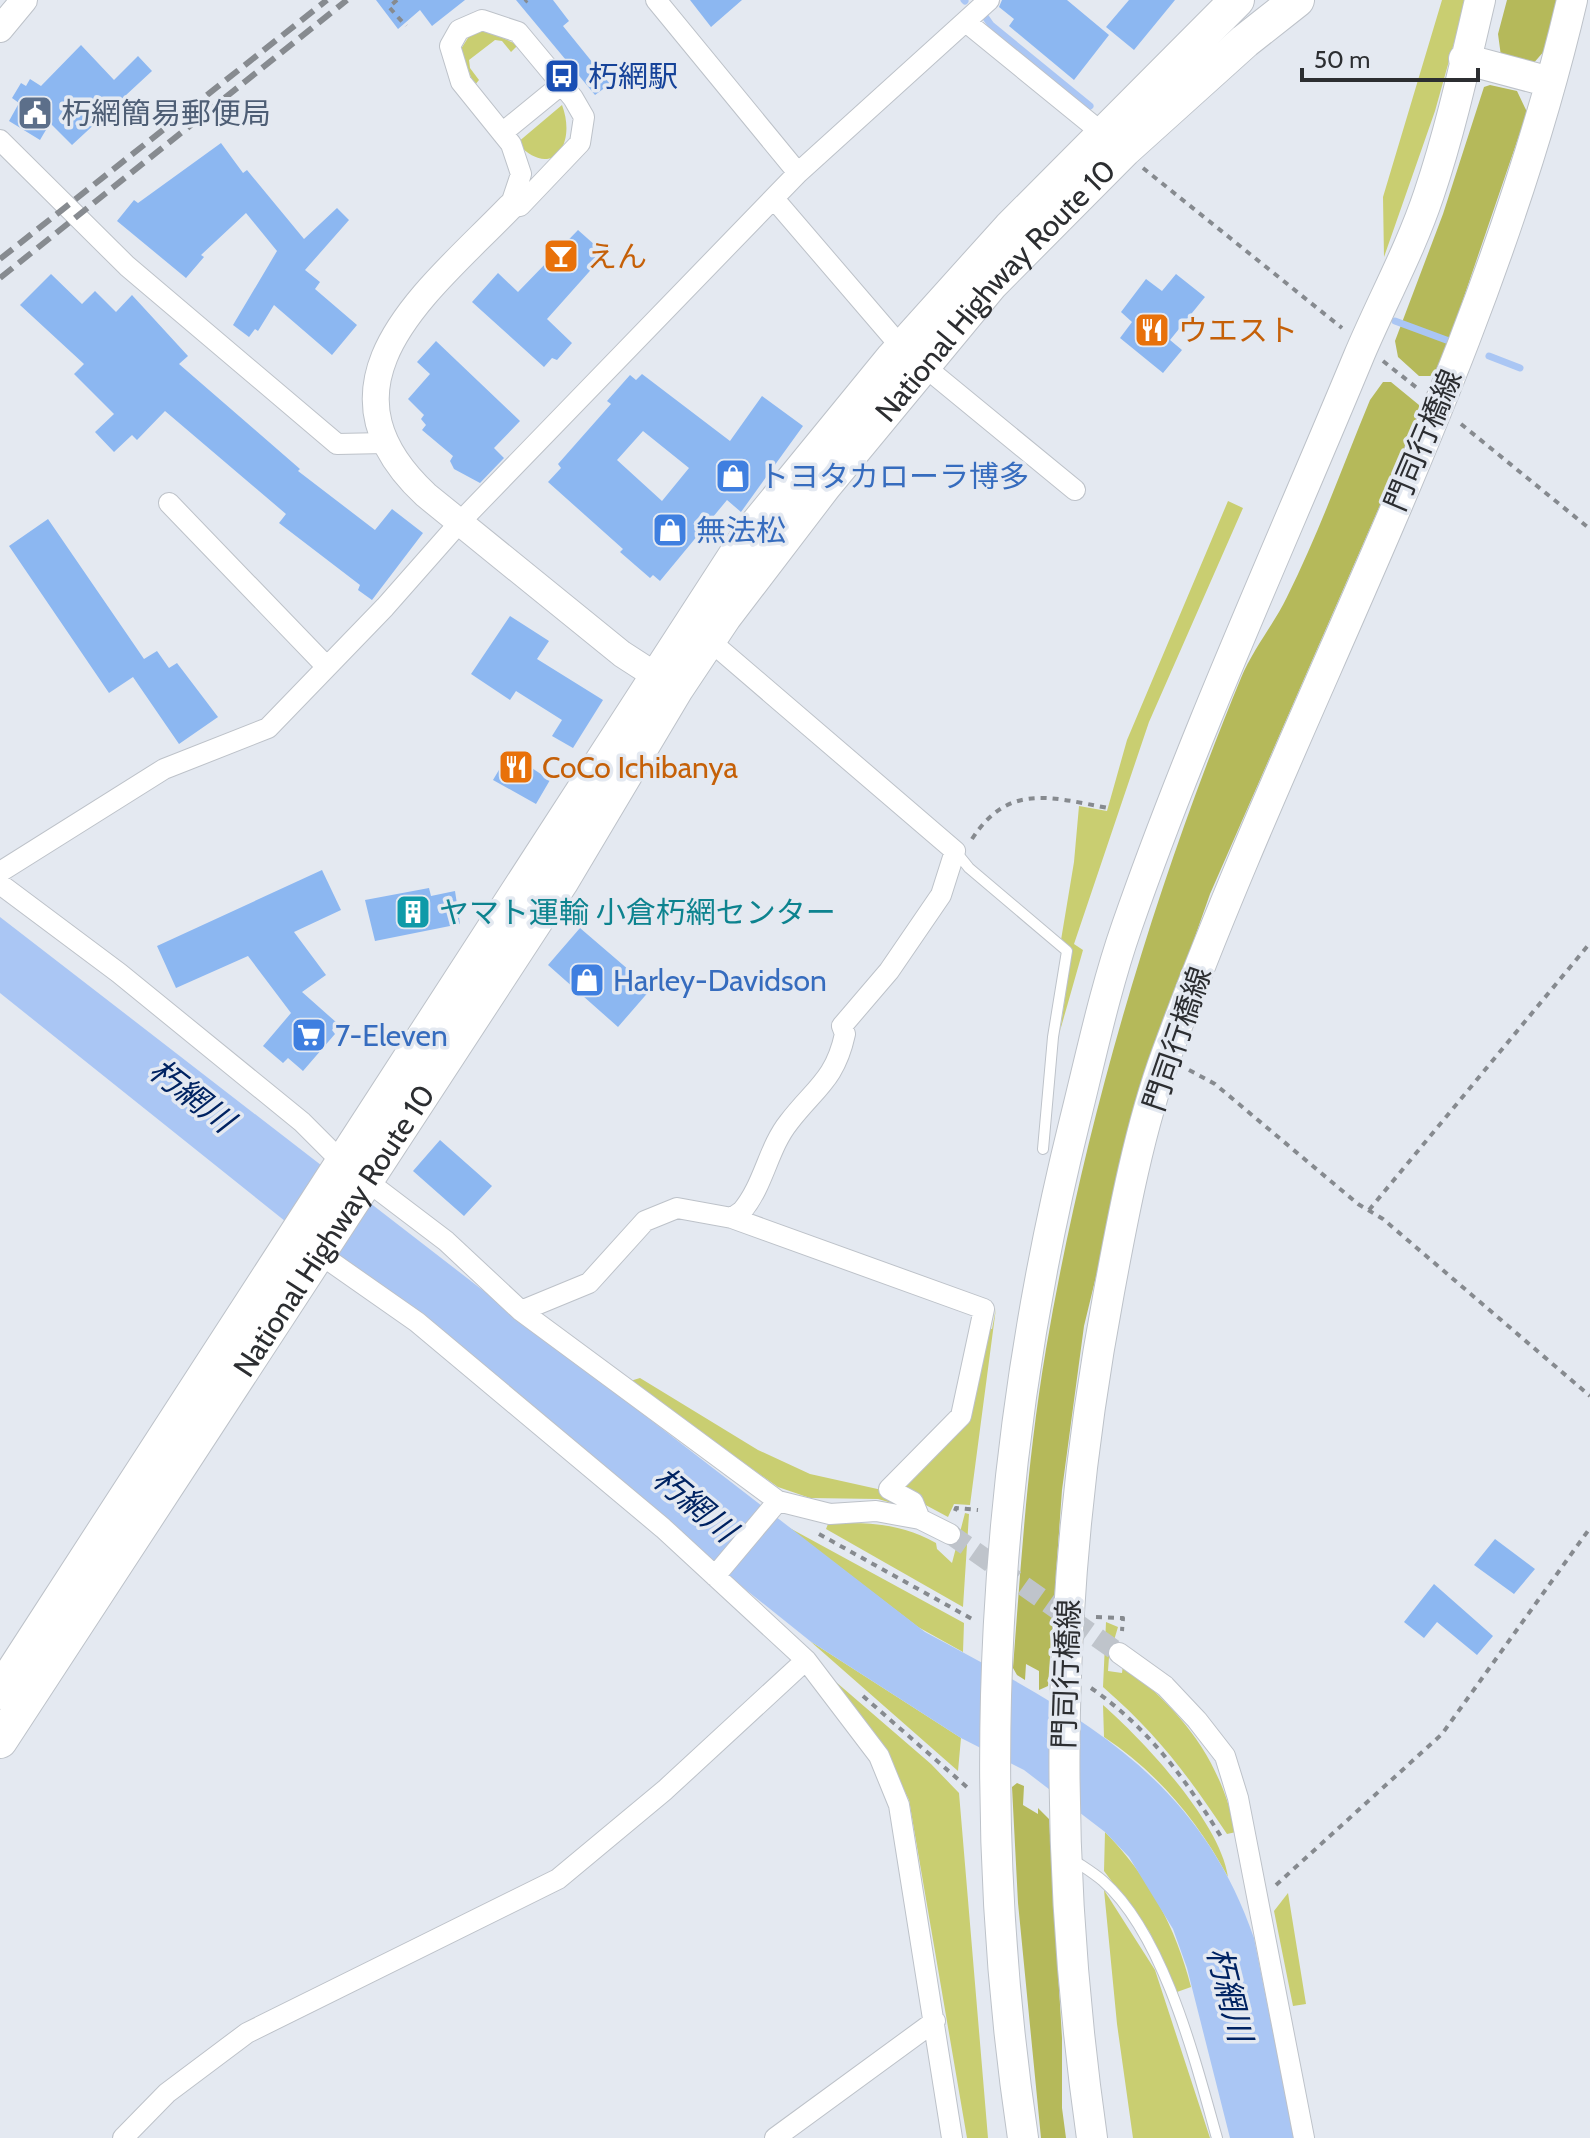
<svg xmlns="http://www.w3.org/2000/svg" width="1590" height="2138" font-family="Cabin,'Noto Sans JP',sans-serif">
<rect width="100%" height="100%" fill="#e4e9f1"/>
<path fill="#c9ce71" d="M 1442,0 L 1466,0 L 1435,111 L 1384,257 L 1383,197 Z
M 483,29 L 518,45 L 511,52 L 502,41 L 495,40 L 469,60 L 470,68 L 479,80 L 474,86 L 461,49 L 471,33 Z
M 562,105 C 577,144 552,181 517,143 Z
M 1228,501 L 1243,508 L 1149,722 L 1074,944 L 1083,950 L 1060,1031 L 1072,951 L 1061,940 L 1074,862 L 1079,806 L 1107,811 L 1127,740 Z
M 996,1308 L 970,1505 L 954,1504 L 948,1517 L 894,1488 L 965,1419 L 984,1328 L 992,1329 Z
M 640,1378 L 758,1450 L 810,1474 L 882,1490 L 909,1508 L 878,1499 L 810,1498 L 778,1487 L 627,1382 Z
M 965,1513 L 969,1514 L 963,1607 L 826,1529 L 828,1524 C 867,1521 902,1524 936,1543 L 937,1549 L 952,1563 Z
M 786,1526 L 964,1623 L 963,1652 L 918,1627 Z
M 1106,1622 L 1118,1627 L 1109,1657 L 1108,1671 L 1122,1673 L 1123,1664 C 1182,1713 1218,1754 1236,1832 L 1227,1834 C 1187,1774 1157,1734 1103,1687 Z
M 810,1641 L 961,1738 L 958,1771 Z
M 829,1676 L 931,1764 L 959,1793 L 988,2138 L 967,2138 L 909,1800 L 886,1754 Z
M 1103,1705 C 1144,1741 1220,1822 1228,1877 C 1198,1821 1157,1772 1104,1737 Z
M 1105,1832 C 1148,1876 1176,1927 1191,1987 L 1177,1992 L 1149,1931 L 1104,1871 Z
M 1104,1890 L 1155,1970 L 1210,2138 L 1133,2138 L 1117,2024 Z
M 1288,1893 L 1306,2004 L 1293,2006 L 1274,1911 Z"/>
<path fill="#b5b95a" d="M 1507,0 L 1558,0 L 1545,50 L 1532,65 L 1501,56 L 1498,34 Z
M 1490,85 L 1517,91 L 1527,112 L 1439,370 L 1430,376 L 1419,376 L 1398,357 L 1395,341 L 1443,214 L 1484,87 Z
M 1383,382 L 1391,382 L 1419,405 L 1419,416 L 1210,894 L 1142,1087 L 1084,1326 L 1062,1490 L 1048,1686 L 1039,1690 L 1039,1671 L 1026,1664 L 1025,1680 L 1017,1675 L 1013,1668 C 1021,1561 1028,1455 1046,1349 C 1084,1125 1154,888 1241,678 C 1253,649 1274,624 1287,597 C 1319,533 1343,465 1370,400 Z
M 1017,1783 L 1024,1786 L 1023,1805 L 1038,1814 L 1038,1808 L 1049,1819 L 1062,2038 L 1062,2108 L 1066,2138 L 1041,2138 L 1018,1903 L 1012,1787 Z"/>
<path fill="#aac6f4" d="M 0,917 L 925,1632 C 1070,1710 1197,1771 1254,1938 L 1294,2138 L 1230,2138 L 1187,1968 L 1173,1929 L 1129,1857 L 1105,1832 L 1024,1770 L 961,1738 L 810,1641 L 0,993 Z"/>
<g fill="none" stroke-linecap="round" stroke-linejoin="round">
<path stroke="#aac6f4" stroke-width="7" d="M 964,0 L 965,1
M 984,15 L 991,25 L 1090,106
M 1395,321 L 1449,341
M 1489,356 L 1520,368"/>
</g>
<path fill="#8cb7f1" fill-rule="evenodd" d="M 376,0 L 465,0 L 432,26 L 420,10 L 398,29 Z
M 516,0 L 553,0 L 569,21 L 563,26 L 610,84 L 595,95 Z
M 690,0 L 742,0 L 711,27 Z
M 1002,0 L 1067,0 L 1109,35 L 1074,80 L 1009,26 L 1014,19 L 999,7 Z
M 1129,0 L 1175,0 L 1134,50 L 1106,27 Z
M 81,45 L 114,80 L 138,56 L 152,71 L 72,145 L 50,123 L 40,140 L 9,121 L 19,103 L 12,98 L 21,83 L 26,86 L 30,79 L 41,86 Z
M 221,143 L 243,173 L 247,170 L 304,239 L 337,208 L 349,220 L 305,270 L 320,282 L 315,289 L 357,325 L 332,355 L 274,305 L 258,331 L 255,329 L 249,337 L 233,325 L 277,251 L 246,213 L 201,255 L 204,257 L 186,278 L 117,221 L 134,200 L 138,203 Z
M 578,230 L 605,254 L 547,319 L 572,343 L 557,360 L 552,358 L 544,367 L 472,302 L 498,273 L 518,292 Z
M 51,274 L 82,304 L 95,291 L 116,312 L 132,295 L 188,356 L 179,364 L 300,469 L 298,471 L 375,530 L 392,509 L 423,533 L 372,600 L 358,590 L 360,585 L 279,523 L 286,514 L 165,411 L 137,440 L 132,435 L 114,452 L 95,432 L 114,414 L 74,374 L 84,364 L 20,305 Z
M 1176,274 L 1205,297 L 1170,340 L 1182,350 L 1163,373 L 1120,338 L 1132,322 L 1121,312 L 1146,279 L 1162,291 Z
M 436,341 L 520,421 L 494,448 L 504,458 L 480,483 L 454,469 L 450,461 L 453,456 L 422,430 L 426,425 L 421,419 L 424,415 L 408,399 L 430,374 L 417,362 Z
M 642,374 L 730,441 L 762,396 L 803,426 L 741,512 L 727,500 L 660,581 L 653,575 L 650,578 L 620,552 L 623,549 L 548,482 L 561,468 L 558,464 L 611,404 L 607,401 L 630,375 L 636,380 ZM 643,431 L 689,468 L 662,501 L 617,460 Z
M 48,519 L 144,659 L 157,651 L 169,668 L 177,663 L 218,717 L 179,744 L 133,677 L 109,693 L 9,546 Z
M 510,616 L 549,641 L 537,659 L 603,700 L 573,748 L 552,736 L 562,720 L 516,691 L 510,700 L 471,674 Z
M 509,753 L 550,780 L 536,804 L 493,780 Z
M 322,870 L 341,910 L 294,932 L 326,975 L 302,992 L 337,1023 L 332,1030 L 335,1034 L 303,1071 L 288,1058 L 283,1063 L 263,1046 L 291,1013 L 248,956 L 176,988 L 157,946 Z
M 429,888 L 431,896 L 455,891 L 460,924 L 375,941 L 365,900 Z
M 580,928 L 651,989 L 618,1027 L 548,965 Z
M 440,1140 L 492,1186 L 464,1216 L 413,1171 Z
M 1495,1539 L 1535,1569 L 1514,1594 L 1474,1565 Z
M 1434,1584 L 1493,1636 L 1477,1655 L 1437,1622 L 1424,1638 L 1404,1622 Z"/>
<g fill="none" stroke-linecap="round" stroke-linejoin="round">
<path stroke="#bfc4cb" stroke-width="20" stroke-dasharray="20 10" stroke-linecap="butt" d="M 950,1534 L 1119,1653"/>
<defs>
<path id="lane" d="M 956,852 L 969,868 L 1067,951 L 1053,1037 L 1043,1149
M 1072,1859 C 1082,1866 1094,1873 1103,1881 C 1164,1935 1195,2060 1217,2138"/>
<path id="street" d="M 656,0 L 798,173
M 482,20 L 518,32 L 573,98 L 584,117 L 580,143 L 520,206 L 510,207 L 521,174 L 511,144 L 461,82 L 450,46 L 459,30 Z
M 966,22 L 1112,141
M 502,133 L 562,84
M 0,140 L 127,266 L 337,444 L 385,443
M 775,200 L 902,348 L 1075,490
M 169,503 L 327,667
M 0,872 L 164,769 L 268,728 L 385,607 L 460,522 L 798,173 L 989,0
M 0,884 L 119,973 L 302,1122 L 342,1162 L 446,1241 L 521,1311 L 778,1501 L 830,1514 L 876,1511 L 920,1519 L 950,1534
M 732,1218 L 984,1309 L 961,1416 L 889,1489 L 913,1502 L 920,1519
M 317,1252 L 417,1322 L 663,1528 L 806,1660 L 879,1756 L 899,1805 L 952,2138
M 521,1311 L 589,1283 L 645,1221 L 677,1208 L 732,1218 L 742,1211 C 764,1185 768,1148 789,1122 C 815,1088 835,1080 845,1034 L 842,1026 L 889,971 L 941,895 L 955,851 L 709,640
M 715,1576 L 778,1501
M 1119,1653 L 1165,1686 L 1197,1720 L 1225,1756 L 1238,1798 L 1304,2138
M 123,2138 L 167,2093 L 247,2033 L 558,1879 L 665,1790 L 806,1660
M 775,2138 L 935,2021"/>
<path id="secondary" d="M 0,29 L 24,0
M 510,207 C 430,290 305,382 426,495 L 622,654 L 673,687"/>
<path id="primary" d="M 1464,59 L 1550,82
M 1023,2138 C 972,1797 992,1454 1075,1120 C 1091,1056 1105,989 1127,926 C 1194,734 1280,546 1358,358 C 1381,303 1410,251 1429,194 C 1450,132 1465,64 1480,0
M 1092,2138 C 1051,1850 1055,1579 1109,1292 C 1123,1216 1140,1126 1167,1053 C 1296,700 1486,368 1572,0"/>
<g id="highway">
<path d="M 0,1692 L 750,533 L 893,358 L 1010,228 L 1237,0"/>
<path id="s1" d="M 0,1741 L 561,882 L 676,689 L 724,617 L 824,486 L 991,284 L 1124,150 L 1245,41 L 1297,0"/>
</g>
</defs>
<use href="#lane" stroke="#bdc2c9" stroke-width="12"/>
<use href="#street" stroke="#bdc2c9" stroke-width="22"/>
<use href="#secondary" stroke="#bdc2c9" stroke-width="28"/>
<use href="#primary" stroke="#bdc2c9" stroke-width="32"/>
<use href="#highway" stroke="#bdc2c9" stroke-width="36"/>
<path stroke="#868a8f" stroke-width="4" stroke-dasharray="6 6" stroke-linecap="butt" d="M 397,0 L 389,7 L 406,26
M 525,2 L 527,0
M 1143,168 L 1342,328
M 1383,361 L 1417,388
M 1461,424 L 1590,529
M 972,839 C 1008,783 1050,797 1108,808
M 1189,1070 L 1215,1084 L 1358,1204 L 1383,1219 L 1590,1396
M 1369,1210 L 1590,943
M 955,1511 L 956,1508 L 978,1510
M 819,1534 L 972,1619
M 1096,1617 L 1123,1618 L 1122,1631
M 1091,1688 C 1149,1728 1187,1781 1223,1840
M 863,1696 L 968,1788
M 1276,1885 L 1442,1734 L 1590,1528"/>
<use href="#lane" stroke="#fff" stroke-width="10"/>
<use href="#street" stroke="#fff" stroke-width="20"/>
<use href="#secondary" stroke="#fff" stroke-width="26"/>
<use href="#primary" stroke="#fff" stroke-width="30"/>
<use href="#highway" stroke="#fff" stroke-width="34"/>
<path stroke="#878b90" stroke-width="6" stroke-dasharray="16 8" stroke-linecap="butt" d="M 0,259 L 327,0
M 0,278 L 347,0"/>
</g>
<defs>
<symbol id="bus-square" viewBox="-11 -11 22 22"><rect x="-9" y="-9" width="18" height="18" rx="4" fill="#1a4fb4" stroke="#e4e9f1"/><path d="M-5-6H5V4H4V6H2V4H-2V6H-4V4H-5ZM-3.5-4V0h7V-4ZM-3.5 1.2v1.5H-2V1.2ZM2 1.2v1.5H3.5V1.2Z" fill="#fff"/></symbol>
<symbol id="civic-square" viewBox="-11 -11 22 22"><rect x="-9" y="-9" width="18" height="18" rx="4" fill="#5c6f8a" stroke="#e4e9f1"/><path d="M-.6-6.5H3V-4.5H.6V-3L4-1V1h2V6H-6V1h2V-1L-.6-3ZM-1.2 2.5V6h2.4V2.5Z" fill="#fff"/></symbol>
<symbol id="bar-square" viewBox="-11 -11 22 22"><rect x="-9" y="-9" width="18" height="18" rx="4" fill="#e8710a" stroke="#e4e9f1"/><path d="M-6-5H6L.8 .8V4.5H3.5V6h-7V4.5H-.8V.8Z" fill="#fff"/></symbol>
<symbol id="restaurant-square" viewBox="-11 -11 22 22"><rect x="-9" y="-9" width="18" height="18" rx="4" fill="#e8710a" stroke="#e4e9f1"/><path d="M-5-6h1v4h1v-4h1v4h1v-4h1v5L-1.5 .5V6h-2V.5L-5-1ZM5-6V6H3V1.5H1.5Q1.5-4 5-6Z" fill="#fff"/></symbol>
<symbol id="shop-square" viewBox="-11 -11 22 22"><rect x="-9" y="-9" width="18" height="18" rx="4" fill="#3f7fe0" stroke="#e4e9f1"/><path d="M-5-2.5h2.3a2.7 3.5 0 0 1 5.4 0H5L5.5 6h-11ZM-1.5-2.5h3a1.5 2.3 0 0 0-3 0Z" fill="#fff"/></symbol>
<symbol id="building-square" viewBox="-11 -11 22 22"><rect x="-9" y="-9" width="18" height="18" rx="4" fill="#0f9aa8" stroke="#e4e9f1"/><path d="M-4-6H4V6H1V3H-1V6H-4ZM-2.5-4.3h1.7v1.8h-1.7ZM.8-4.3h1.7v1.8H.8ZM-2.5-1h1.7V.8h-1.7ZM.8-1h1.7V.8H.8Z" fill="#fff"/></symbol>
<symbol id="supermarket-square" viewBox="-11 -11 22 22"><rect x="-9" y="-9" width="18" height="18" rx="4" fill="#3f7fe0" stroke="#e4e9f1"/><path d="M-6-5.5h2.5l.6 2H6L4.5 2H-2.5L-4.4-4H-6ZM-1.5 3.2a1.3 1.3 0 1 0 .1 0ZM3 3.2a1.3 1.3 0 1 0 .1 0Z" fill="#fff"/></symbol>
</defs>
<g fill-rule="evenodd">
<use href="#bus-square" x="542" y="56" width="40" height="40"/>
<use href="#civic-square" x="15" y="93" width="40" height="40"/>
<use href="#bar-square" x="541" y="236" width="40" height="40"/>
<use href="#restaurant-square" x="1132" y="310" width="40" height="40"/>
<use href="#shop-square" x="713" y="456" width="40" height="40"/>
<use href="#shop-square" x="650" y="510" width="40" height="40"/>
<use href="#restaurant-square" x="496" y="747" width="40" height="40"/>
<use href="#building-square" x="393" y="892" width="40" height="40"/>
<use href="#shop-square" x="567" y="960" width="40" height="40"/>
<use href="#supermarket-square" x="289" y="1015" width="40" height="40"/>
</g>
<g text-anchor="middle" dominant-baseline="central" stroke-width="7" stroke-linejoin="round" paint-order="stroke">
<g font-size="30" fill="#164399" stroke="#e4e9f1" text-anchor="start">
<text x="588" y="76">朽網駅</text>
</g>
<g font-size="30" fill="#4e5e75" stroke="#e4e9f1" text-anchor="start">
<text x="61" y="113">朽網簡易郵便局</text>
</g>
<g font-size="30" fill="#c56008" stroke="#e4e9f1" text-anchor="start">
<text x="587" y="256">えん</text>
<text x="1178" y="330">ウエスト</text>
<text x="542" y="767">CoCo Ichibanya</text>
</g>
<g font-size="30" fill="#2c2e31" stroke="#e4e9f1">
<text stroke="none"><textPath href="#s1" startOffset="1762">National Highway Route 10</textPath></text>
<text transform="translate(1423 440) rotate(-67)">門司行橋線</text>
<text transform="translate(1177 1039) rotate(-71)">門司行橋線</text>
<text stroke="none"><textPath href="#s1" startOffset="610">National Highway Route 10</textPath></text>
<text transform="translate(1066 1674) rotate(-88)">門司行橋線</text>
</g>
<g font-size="30" fill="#366cbe" stroke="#e4e9f1" text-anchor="start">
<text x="759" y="476">トヨタカローラ博多</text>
<text x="696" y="530">無法松</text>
<text x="613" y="980">Harley-Davidson</text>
<text x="335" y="1035">7-Eleven</text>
</g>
<g font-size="30" fill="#0d838f" stroke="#e4e9f1" text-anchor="start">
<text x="439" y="912">ヤマト運輸 小倉朽網センター</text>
</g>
<g font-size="32" font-style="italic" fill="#002362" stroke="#e4e9f1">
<text transform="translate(192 1095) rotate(38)">朽網川</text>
<text transform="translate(695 1504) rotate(40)">朽網川</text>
<text transform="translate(1230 1994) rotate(76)">朽網川</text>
</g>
</g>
<path d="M1302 68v12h176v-12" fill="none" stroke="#2c2e31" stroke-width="4"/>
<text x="1314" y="68" font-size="24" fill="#2c2e31" stroke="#e4e9f1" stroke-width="6" paint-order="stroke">50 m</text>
</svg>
